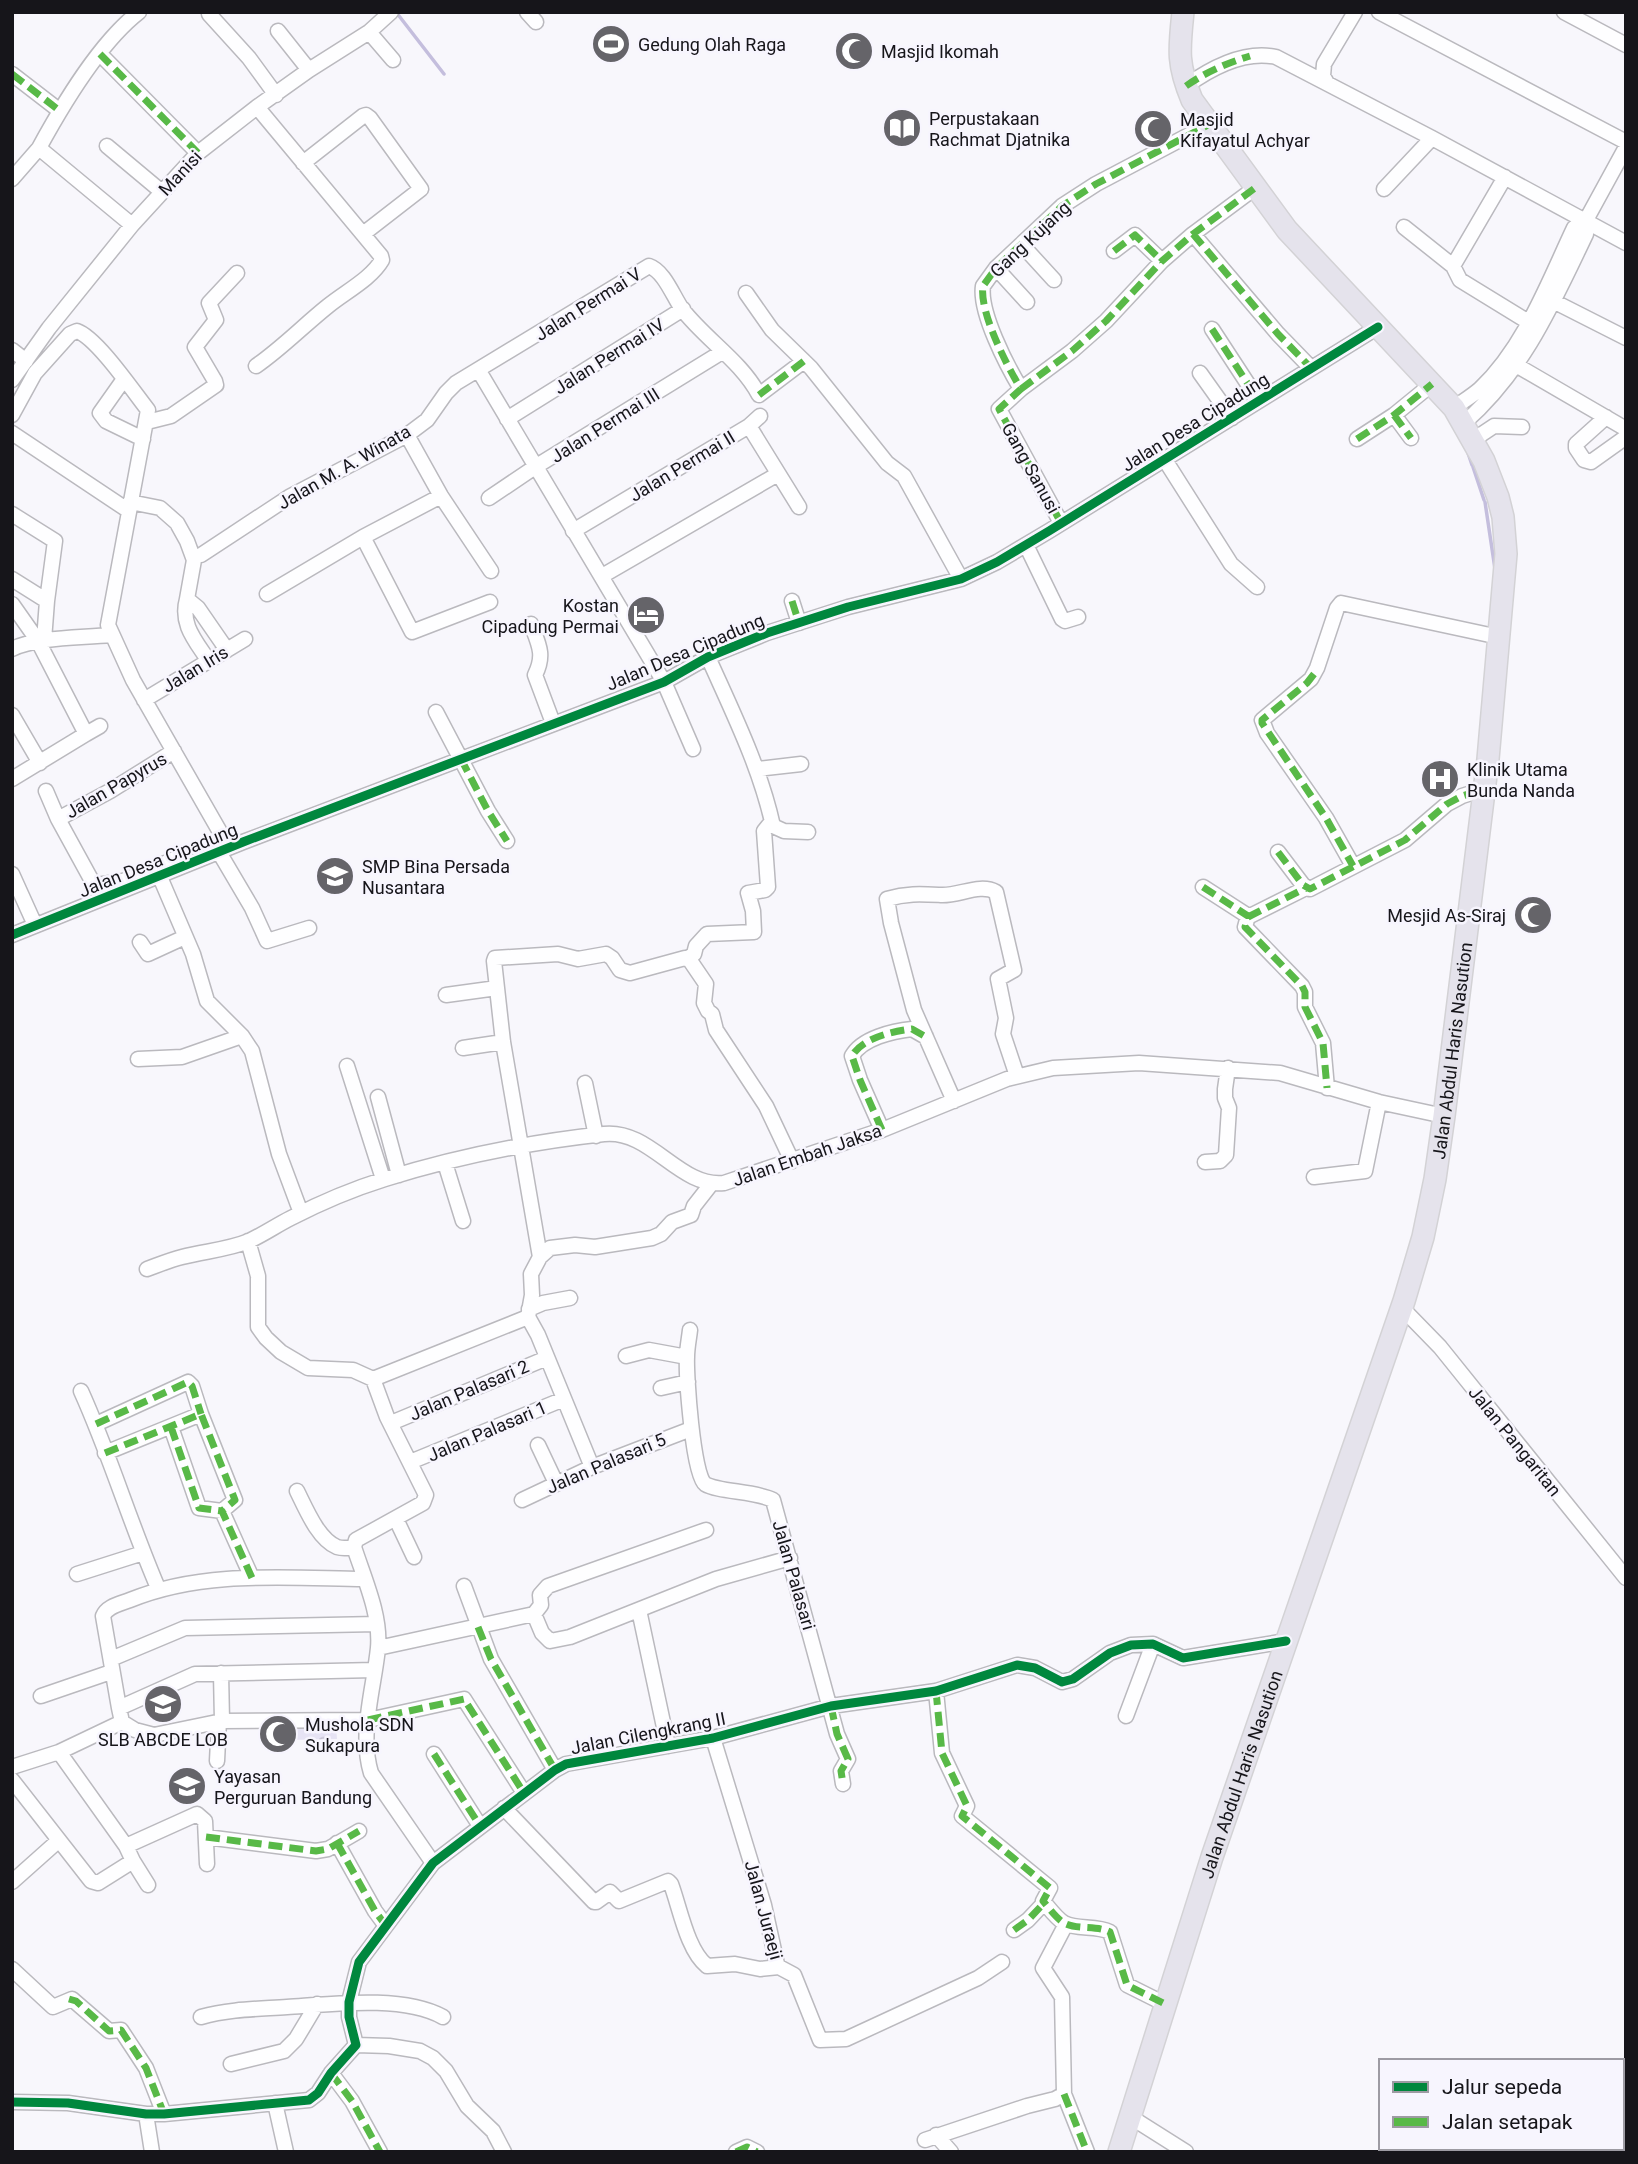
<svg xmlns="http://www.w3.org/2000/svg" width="1638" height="2164" font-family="Roboto,sans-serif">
<defs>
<pattern id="park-crowns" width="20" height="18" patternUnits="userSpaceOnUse" patternTransform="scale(1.75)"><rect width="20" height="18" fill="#e6e3f4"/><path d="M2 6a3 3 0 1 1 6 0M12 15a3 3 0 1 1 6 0" fill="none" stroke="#c5c2d1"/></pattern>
</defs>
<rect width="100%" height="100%" fill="#f8f7fc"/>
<path fill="url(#park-crowns)" d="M 287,1725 L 336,1725 L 337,1739 L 288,1740 Z"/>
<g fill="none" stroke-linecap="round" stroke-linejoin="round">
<path stroke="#c4bedd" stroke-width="3.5" d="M 396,12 L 444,74
M 1468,453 L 1472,465
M 1473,467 L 1484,500
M 1485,502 L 1495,569"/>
<defs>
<path id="minor" d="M 527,12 L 536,22
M 1379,12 L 1626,142
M 1564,12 L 1626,45
M 209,14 L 249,58 L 276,95
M 278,31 L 309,70
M 369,32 L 393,60
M 100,54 L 198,153
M 12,74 L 60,111
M 1327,83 L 1323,76 L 1324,64 L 1355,12
M 1186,86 C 1211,68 1244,50 1276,57 L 1432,138 L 1626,243
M 107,146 L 162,192
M 303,163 L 363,116 L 366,115 L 370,118 L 421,189 L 363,234
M 12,179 L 39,148
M 1384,189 L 1432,138
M 132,225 L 39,148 C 63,104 99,43 139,12
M 1404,227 L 1453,266 L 1460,280 L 1535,326
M 1193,234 L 1278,334 L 1311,368
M 1022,245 L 1054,280
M 1114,251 L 1135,235 L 1162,261
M 1453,266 L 1505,177
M 996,268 L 1027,302
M 746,293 L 772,330 L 811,368 L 887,463 L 904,476 L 961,579
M 1553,301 L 1626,338
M 1212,329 L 1259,401
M 12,350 L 26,361
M 1509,361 L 1626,429
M 256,366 C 282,348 303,326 328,306 C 345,292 371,279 382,260 L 381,256 L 257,107
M 479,371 L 664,682 L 693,749
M 1200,373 L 1232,418
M 124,379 L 100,413 L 106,421 L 143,439
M 12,380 L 49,328 L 132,225 L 198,153 L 257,107 L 309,70 L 369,32 L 391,12
M 1021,389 L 1072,351 L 1106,321 L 1162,261 L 1193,234 L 1255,188
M 1454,408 C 1462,402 1472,396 1480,389 C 1525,346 1548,283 1574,228 L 1585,222 L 1626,147
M 12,415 L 35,373 L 70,334 L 77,331 C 97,338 133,391 148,410 L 108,625 L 133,680 L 220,832 L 226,849
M 1394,415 L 1411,438
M 1606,417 L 1576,444 L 1576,448 L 1584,460 L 1591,462 L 1626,437
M 507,419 L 683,309
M 147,422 L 171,416 L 216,385 L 215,381 L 195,347 L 216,320 L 209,303 L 237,273
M 1464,423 C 1524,370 1552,305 1586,234 L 1585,222
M 749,426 L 799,507
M 12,433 L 129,511
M 407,435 L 441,496 L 491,571
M 1357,439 L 1394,415 L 1432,384
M 1473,440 L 1494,426 L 1522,427
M 1165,460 L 1231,564 L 1257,587
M 489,498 L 535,467 L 722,352
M 130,502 L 160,508 L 177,523 L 187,541 L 194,560 L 187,599 L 198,608 L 227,650
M 12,514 L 55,541 L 47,601
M 1061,523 L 999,409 L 1021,389 C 1007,366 979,312 983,286 L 996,268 L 1062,206 L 1096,184 L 1208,125
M 573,531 L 749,426 L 760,416
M 363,537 L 412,632 L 490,602
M 1026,545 L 1062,619 L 1065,621 L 1078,617
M 201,555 L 289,497 L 407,435 L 427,420 L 446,393 L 456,383 L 649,266 C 664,271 673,296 682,309 C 706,340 741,361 759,395 L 804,361
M 602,576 L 778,474
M 12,579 L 47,601 L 44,640
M 267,594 L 363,537 L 441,496
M 187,599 C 180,624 195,640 208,660
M 792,601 L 799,623
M 12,604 L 38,641 L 86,734 L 12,779
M 531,624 C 539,645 545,655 535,675 L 553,723
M 12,649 C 36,637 82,638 110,635
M 708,657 C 733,713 760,767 773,826 L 784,831 L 808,832
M 144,700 L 245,639
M 436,712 L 488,811 L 507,841
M 12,715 L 40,763
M 86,734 L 100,726
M 757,769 L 801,764
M 46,791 L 58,819 L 92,881 L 97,885 L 123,881 L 184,855
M 58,819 L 110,791 L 174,751
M 219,852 L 252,908 L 267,941 L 309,928
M 1278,852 L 1303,885 L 1310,889 L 1405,840 L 1447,804 L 1462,796 L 1484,789
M 1353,866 L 1326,818 L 1267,733 L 1262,720 L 1311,679 L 1317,668 L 1337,608 L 1341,603 L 1499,637
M 12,874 L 35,925
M 160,877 L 193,954 L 207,1001 L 242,1036 L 252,1051 L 279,1154 L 301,1213
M 1203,887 L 1248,916 L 1245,927 L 1302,986 L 1305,992 L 1305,1007 L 1323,1043 L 1327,1088
M 1248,917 L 1306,888
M 12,935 L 243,842 L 664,682 L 708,657 L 767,633 L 848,607 L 961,579 L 997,562 L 1049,531 L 1378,327
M 140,942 L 148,954 L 185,937
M 688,958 L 694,954 L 696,946 L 707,934 L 754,932 L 753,911 L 748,893 L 765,890 L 768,887 L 764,831 L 768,826 L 773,824
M 446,995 L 497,988
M 463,1048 L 503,1042
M 138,1059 L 182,1057 L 242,1036
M 347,1066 L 383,1179
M 585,1083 L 596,1136
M 378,1097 L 399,1175
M 954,1101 L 914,1010 L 891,923 L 887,899 C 907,893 921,894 941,895 C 959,896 980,883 996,892 L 1014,970 L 998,979 L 1006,1018 L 1003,1034 L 1017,1076
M 882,1130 L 860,1080 L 852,1056 C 862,1038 893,1031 912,1029 L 926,1037
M 1205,1162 L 1220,1161 L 1226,1155 L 1229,1108 L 1225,1098 L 1225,1089 L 1228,1068
M 445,1163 L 463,1221
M 1314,1177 L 1365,1171 L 1379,1102
M 248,1241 L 258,1276 L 258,1327 L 266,1338 L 281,1352 L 308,1368 L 353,1370 L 373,1379 L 387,1417 L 426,1495 L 423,1503 L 356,1540 L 354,1547 C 364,1578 381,1615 378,1648 C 374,1688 359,1733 371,1773 L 433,1863
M 540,1257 L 503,1042 L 494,961 L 495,958 L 558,954 L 578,959 L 606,954 L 612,958 L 620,970 L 630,973 L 685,958 L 689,959 L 706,984 L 704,1003 L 708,1011 L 712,1014 L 716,1030 L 766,1106 L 792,1161
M 147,1269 C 158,1265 170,1260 182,1257 C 204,1251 227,1250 249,1241 C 264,1234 277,1225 291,1218 C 320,1203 353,1189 385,1179 C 455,1157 531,1142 604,1134 C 651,1129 679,1188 724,1183 L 882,1130 L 1007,1079 L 1053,1068 L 1139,1063 L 1280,1073 L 1379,1102 L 1444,1116
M 1401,1307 L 1440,1347 L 1626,1578
M 529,1309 L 543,1303 L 570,1298
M 690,1330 C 689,1339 687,1348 687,1357 C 686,1374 693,1476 705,1484 C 718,1492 756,1491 773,1500 L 837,1734 L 848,1759 L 841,1771 L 843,1784
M 626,1356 L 649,1350 L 687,1357
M 373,1379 L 528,1317
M 661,1388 L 688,1382
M 81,1391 C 110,1455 130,1523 158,1588
M 391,1423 L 547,1358
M 96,1424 L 188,1382 L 192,1386 L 201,1414
M 171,1427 L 199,1508 L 222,1511 L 252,1578
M 538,1445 L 556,1483
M 105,1453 L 201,1414 L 235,1500 L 222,1511
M 410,1462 L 564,1399
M 592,1467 L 538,1335 L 528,1317 L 532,1295 L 531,1274 L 540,1257 L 550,1248 L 575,1245 L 595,1247 L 652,1238 L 661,1234 L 672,1222 L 691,1215 L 694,1206 L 712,1183
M 297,1491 C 306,1509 318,1539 337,1547 C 343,1549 349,1548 354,1547
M 522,1500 L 592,1467 L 691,1429
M 396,1519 L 414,1557
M 77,1574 L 143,1553
M 464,1586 L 491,1659 L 555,1770
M 639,1610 L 668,1746
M 534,1614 L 541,1605 L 540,1595 L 548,1586 L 706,1530
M 378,1648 L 534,1614 L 542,1633 L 550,1641 L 570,1637 L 716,1579 L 790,1558
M 111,1659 L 185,1628 L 377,1624
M 221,1673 L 222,1721
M 936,1691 L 942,1753 L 967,1806 L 962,1816 L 1050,1888 L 1043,1901 C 1049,1908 1056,1918 1064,1923 C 1077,1930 1096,1925 1110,1932 L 1127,1985 L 1167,2005
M 41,1696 L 111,1672
M 119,1708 L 103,1616 C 107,1606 120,1604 130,1600 C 203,1570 286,1578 364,1579
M 1126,1716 L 1153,1644
M 122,1722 L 135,1730 L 154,1735 L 222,1721 L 368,1720 L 464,1699 L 524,1793
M 713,1738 L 764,1905 L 777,1964 L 779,1967 L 794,1975 L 820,2040 L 846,2039 L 978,1978 L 1002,1962
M 434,1754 L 480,1826
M 217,1761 L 219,1721
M 12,1767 L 59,1752 L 122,1722 L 119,1708 L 195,1674 L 374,1670
M 12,1780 L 91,1881 L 98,1883 L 133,1861 L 126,1846 L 59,1752
M 504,1808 L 594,1902 L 596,1902 L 610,1892 L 619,1901 L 668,1881 L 671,1884 C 680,1908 687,1950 707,1966 L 735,1964 L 760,1969 L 779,1967
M 206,1837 L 316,1851 L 328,1849 L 359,1831
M 337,1843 L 375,1911 L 386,1926
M 126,1846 L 197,1814 L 205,1821 L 207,1864
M 133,1861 L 148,1885
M 12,1882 L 58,1841
M 1066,1924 L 1043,1968 L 1062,1997 L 1064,2094 L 1087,2152
M 1014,1930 L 1028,1920 L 1044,1903
M 12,1969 L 53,2007 L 72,1999 L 109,2031 L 121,2030 L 146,2068 L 164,2114
M 201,2017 C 229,2009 258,2009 287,2007 C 332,2004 403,1995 443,2017
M 356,2045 L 389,2046 L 420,2051 L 433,2058 L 446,2071 L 467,2106 L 493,2131 L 504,2152
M 231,2064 L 284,2051 L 296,2039 L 317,2004
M 331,2073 L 352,2101 L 380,2152
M 12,2102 L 68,2103 L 146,2114 L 164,2114 L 309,2100 L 318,2093 L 331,2073 L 356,2045 L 349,2017 L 349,2002 L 359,1962 L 433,1863 L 555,1770 L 566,1764 L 713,1738 L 831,1706 L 936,1691 L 1017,1665 L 1035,1668 L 1062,1682 L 1073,1679 L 1110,1653 L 1131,1645 L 1153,1644 L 1183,1658 L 1286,1641
M 275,2103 L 286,2152
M 146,2114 L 152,2152
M 1129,2116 L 1186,2152
M 936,2135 L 951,2152
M 925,2140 L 1027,2106 L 1055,2099 L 1064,2094
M 736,2152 L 747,2147 L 757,2152"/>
<g id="highway">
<path id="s1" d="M 1119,2152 L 1212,1857 L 1404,1301 L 1423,1237 L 1435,1179 L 1444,1116 L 1488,759 L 1506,554 L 1503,517 L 1498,497 L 1484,461 L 1454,408 L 1287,230 L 1192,100 C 1177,64 1179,50 1183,12"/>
</g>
</defs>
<use href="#minor" stroke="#bab9be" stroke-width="17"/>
<use href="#highway" stroke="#d3d2d5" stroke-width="24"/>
<use href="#minor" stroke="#fefeff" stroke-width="14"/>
<use href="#highway" stroke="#e5e3ec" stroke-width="21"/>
<path stroke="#58b947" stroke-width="7" stroke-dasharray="14 7" stroke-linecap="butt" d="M 100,54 L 198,153
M 12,74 L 60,111
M 1186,86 C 1206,72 1227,63 1250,56
M 1193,234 L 1278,334 L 1311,368
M 1114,251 L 1135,235 L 1162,261
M 1212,329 L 1259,401
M 1021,389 L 1072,351 L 1106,321 L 1162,261 L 1193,234 L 1255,188
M 759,395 L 804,361
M 1394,415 L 1411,438
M 1357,439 L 1394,415 L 1432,384
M 1061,523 L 999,409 L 1021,389 C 1007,366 979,312 983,286 L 996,268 L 1062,206 L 1096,184 L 1208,125
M 792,601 L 799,623
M 1314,674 L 1307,683 L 1262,720 L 1262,723 L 1326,818 L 1353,866
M 461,759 L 488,811 L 507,841
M 1278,852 L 1303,885 L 1310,889 L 1405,840 L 1447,804 L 1462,796 L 1484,789
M 1203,887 L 1248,916 L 1245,927 L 1302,986 L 1305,992 L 1305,1007 L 1323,1043 L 1327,1088
M 1248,917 L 1306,888
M 882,1130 L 860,1080 L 852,1056 C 862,1038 893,1031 912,1029 L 926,1037
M 96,1424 L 188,1382 L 192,1386 L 201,1414
M 171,1427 L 199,1508 L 222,1511 L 252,1578
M 105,1453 L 201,1414 L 235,1500 L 222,1511
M 478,1627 L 491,1659 L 555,1770
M 936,1691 L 942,1753 L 967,1806 L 962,1816 L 1050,1888 L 1043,1901 C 1049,1908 1056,1918 1064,1923 C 1077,1930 1096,1925 1110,1932 L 1127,1985 L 1167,2005
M 831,1706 L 837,1734 L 848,1759 L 841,1771 L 843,1784
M 368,1720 L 464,1699 L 524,1793
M 434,1754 L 480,1826
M 206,1837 L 316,1851 L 328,1849 L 359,1831
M 337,1843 L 375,1911 L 386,1926
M 1014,1930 L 1028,1920 L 1044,1903
M 69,1999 L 76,2001 L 109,2031 L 121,2030 L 146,2068 L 164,2114
M 331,2073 L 352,2101 L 380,2152
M 1064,2094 L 1087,2152
M 736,2152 L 747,2147 L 757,2152"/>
<defs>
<path id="cycleway" d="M 12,935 L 243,842 L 664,682 L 708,657 L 767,633 L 848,607 L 961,579 L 997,562 L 1049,531 L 1378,327
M 12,2102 L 68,2103 L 146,2114 L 164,2114 L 309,2100 L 318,2093 L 331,2073 L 356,2045 L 349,2017 L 349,2002 L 359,1962 L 433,1863 L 555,1770 L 566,1764 L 713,1738 L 831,1706 L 936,1691 L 1017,1665 L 1035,1668 L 1062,1682 L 1073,1679 L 1110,1653 L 1131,1645 L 1153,1644 L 1183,1658 L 1286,1641"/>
</defs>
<use href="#cycleway" stroke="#f7f5fe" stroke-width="13"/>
<use href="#cycleway" stroke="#00873e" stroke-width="9"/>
</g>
<defs>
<symbol id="stadium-disc" viewBox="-11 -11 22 22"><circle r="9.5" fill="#656469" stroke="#f7f5fe"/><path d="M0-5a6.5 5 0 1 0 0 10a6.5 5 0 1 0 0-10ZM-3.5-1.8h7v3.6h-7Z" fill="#fff"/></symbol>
<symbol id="mosque-disc" viewBox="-11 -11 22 22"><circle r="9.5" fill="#656469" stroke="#f7f5fe"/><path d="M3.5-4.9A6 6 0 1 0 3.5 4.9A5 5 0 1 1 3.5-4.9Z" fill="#fff"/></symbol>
<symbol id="library-disc" viewBox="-11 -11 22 22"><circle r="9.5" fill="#656469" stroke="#f7f5fe"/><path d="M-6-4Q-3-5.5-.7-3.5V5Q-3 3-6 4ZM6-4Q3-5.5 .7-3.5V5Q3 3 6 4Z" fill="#fff"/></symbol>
<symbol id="hotel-disc" viewBox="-11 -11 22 22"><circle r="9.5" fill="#656469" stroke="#f7f5fe"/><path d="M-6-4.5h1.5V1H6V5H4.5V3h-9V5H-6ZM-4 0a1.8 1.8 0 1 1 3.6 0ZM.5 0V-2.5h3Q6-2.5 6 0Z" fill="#fff"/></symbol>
<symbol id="hospital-disc" viewBox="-11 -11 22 22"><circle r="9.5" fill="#656469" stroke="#f7f5fe"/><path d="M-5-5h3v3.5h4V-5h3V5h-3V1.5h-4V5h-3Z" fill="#fff"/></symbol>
<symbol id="school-disc" viewBox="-11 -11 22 22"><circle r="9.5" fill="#656469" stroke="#f7f5fe"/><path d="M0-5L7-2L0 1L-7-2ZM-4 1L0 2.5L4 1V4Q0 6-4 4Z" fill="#fff"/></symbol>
</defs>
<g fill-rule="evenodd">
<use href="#stadium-disc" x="589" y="22" width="44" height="44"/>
<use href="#mosque-disc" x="832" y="29" width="44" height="44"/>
<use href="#library-disc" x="880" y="106" width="44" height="44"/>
<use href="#mosque-disc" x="1131" y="107" width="44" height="44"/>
<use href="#hotel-disc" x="624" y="593" width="44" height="44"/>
<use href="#hospital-disc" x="1418" y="757" width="44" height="44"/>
<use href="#school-disc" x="313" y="854" width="44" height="44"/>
<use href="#mosque-disc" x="1511" y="893" width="44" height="44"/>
<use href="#school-disc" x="141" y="1682" width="44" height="44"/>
<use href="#mosque-disc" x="256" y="1712" width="44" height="44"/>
<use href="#school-disc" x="165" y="1764" width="44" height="44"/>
</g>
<g text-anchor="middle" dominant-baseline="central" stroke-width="5" stroke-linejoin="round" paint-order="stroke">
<g font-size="18" fill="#16151a" stroke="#f7f5fe" text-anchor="start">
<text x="638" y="44">Gedung Olah Raga</text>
<text x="881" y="51">Masjid Ikomah</text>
<text x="929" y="118">Perpustakaan<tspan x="929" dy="21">Rachmat Djatnika</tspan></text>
<text x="1180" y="119">Masjid<tspan x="1180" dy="21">Kifayatul Achyar</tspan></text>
<text x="619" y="605" text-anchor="end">Kostan<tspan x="619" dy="21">Cipadung Permai</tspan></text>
<text x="1467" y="769">Klinik Utama<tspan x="1467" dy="21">Bunda Nanda</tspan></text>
<text x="362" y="866">SMP Bina Persada<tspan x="362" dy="21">Nusantara</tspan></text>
<text x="1506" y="915" text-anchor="end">Mesjid As-Siraj</text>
<text x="305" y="1724">Mushola SDN<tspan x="305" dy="21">Sukapura</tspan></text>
<text x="163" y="1739" text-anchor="middle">SLB ABCDE LOB</text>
<text x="214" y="1776">Yayasan<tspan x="214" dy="21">Perguruan Bandung</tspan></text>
</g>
<g font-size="18" fill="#16151a" stroke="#f7f5fe">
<text transform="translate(180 173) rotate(-47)">Manisi</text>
<text transform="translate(1030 239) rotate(-43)">Gang Kujang</text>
<text transform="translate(588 304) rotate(-32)">Jalan Permai V</text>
<text transform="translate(609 356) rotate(-32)">Jalan Permai IV</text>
<text transform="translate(1195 422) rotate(-32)">Jalan Desa Cipadung</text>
<text transform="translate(605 425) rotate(-32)">Jalan Permai III</text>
<text transform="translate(682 466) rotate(-31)">Jalan Permai II</text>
<text transform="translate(344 467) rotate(-30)">Jalan M. A. Winata</text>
<text transform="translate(1031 468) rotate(61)">Gang Sanusi</text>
<text transform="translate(685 652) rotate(-23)">Jalan Desa Cipadung</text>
<text transform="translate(195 669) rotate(-31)">Jalan Iris</text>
<text transform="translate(116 785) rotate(-30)">Jalan Papyrus</text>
<text transform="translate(158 860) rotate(-22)">Jalan Desa Cipadung</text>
<text stroke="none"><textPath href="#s1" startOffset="1153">Jalan Abdul Haris Nasution</textPath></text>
<text transform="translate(807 1155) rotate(-19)">Jalan Embah Jaksa</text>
<text transform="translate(469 1390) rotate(-23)">Jalan Palasari 2</text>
<text transform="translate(487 1431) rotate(-23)">Jalan Palasari 1</text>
<text transform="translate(1515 1441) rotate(51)">Jalan Pangaritan</text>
<text transform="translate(606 1463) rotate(-23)">Jalan Palasari 5</text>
<text transform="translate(794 1575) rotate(74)">Jalan Palasari</text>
<text transform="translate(648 1733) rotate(-11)">Jalan Cilengkrang II</text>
<text stroke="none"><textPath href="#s1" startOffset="397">Jalan Abdul Haris Nasution</textPath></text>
<text transform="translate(764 1910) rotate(75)">Jalan Juraeji</text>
</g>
</g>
<rect width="1638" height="2164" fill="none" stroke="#16151a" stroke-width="28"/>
<rect x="1379" y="2059" width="245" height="91" fill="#f7f5fe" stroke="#9d9ba3" stroke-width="2"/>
<rect x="1393" y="2082" width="35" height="10" fill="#00873e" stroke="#9d9ba3" stroke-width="2"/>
<text x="1442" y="2094" font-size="21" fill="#16151a">Jalur sepeda</text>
<rect x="1393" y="2117" width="35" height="10" fill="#58b947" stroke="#9d9ba3" stroke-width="2"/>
<text x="1442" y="2129" font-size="21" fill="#16151a">Jalan setapak</text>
</svg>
